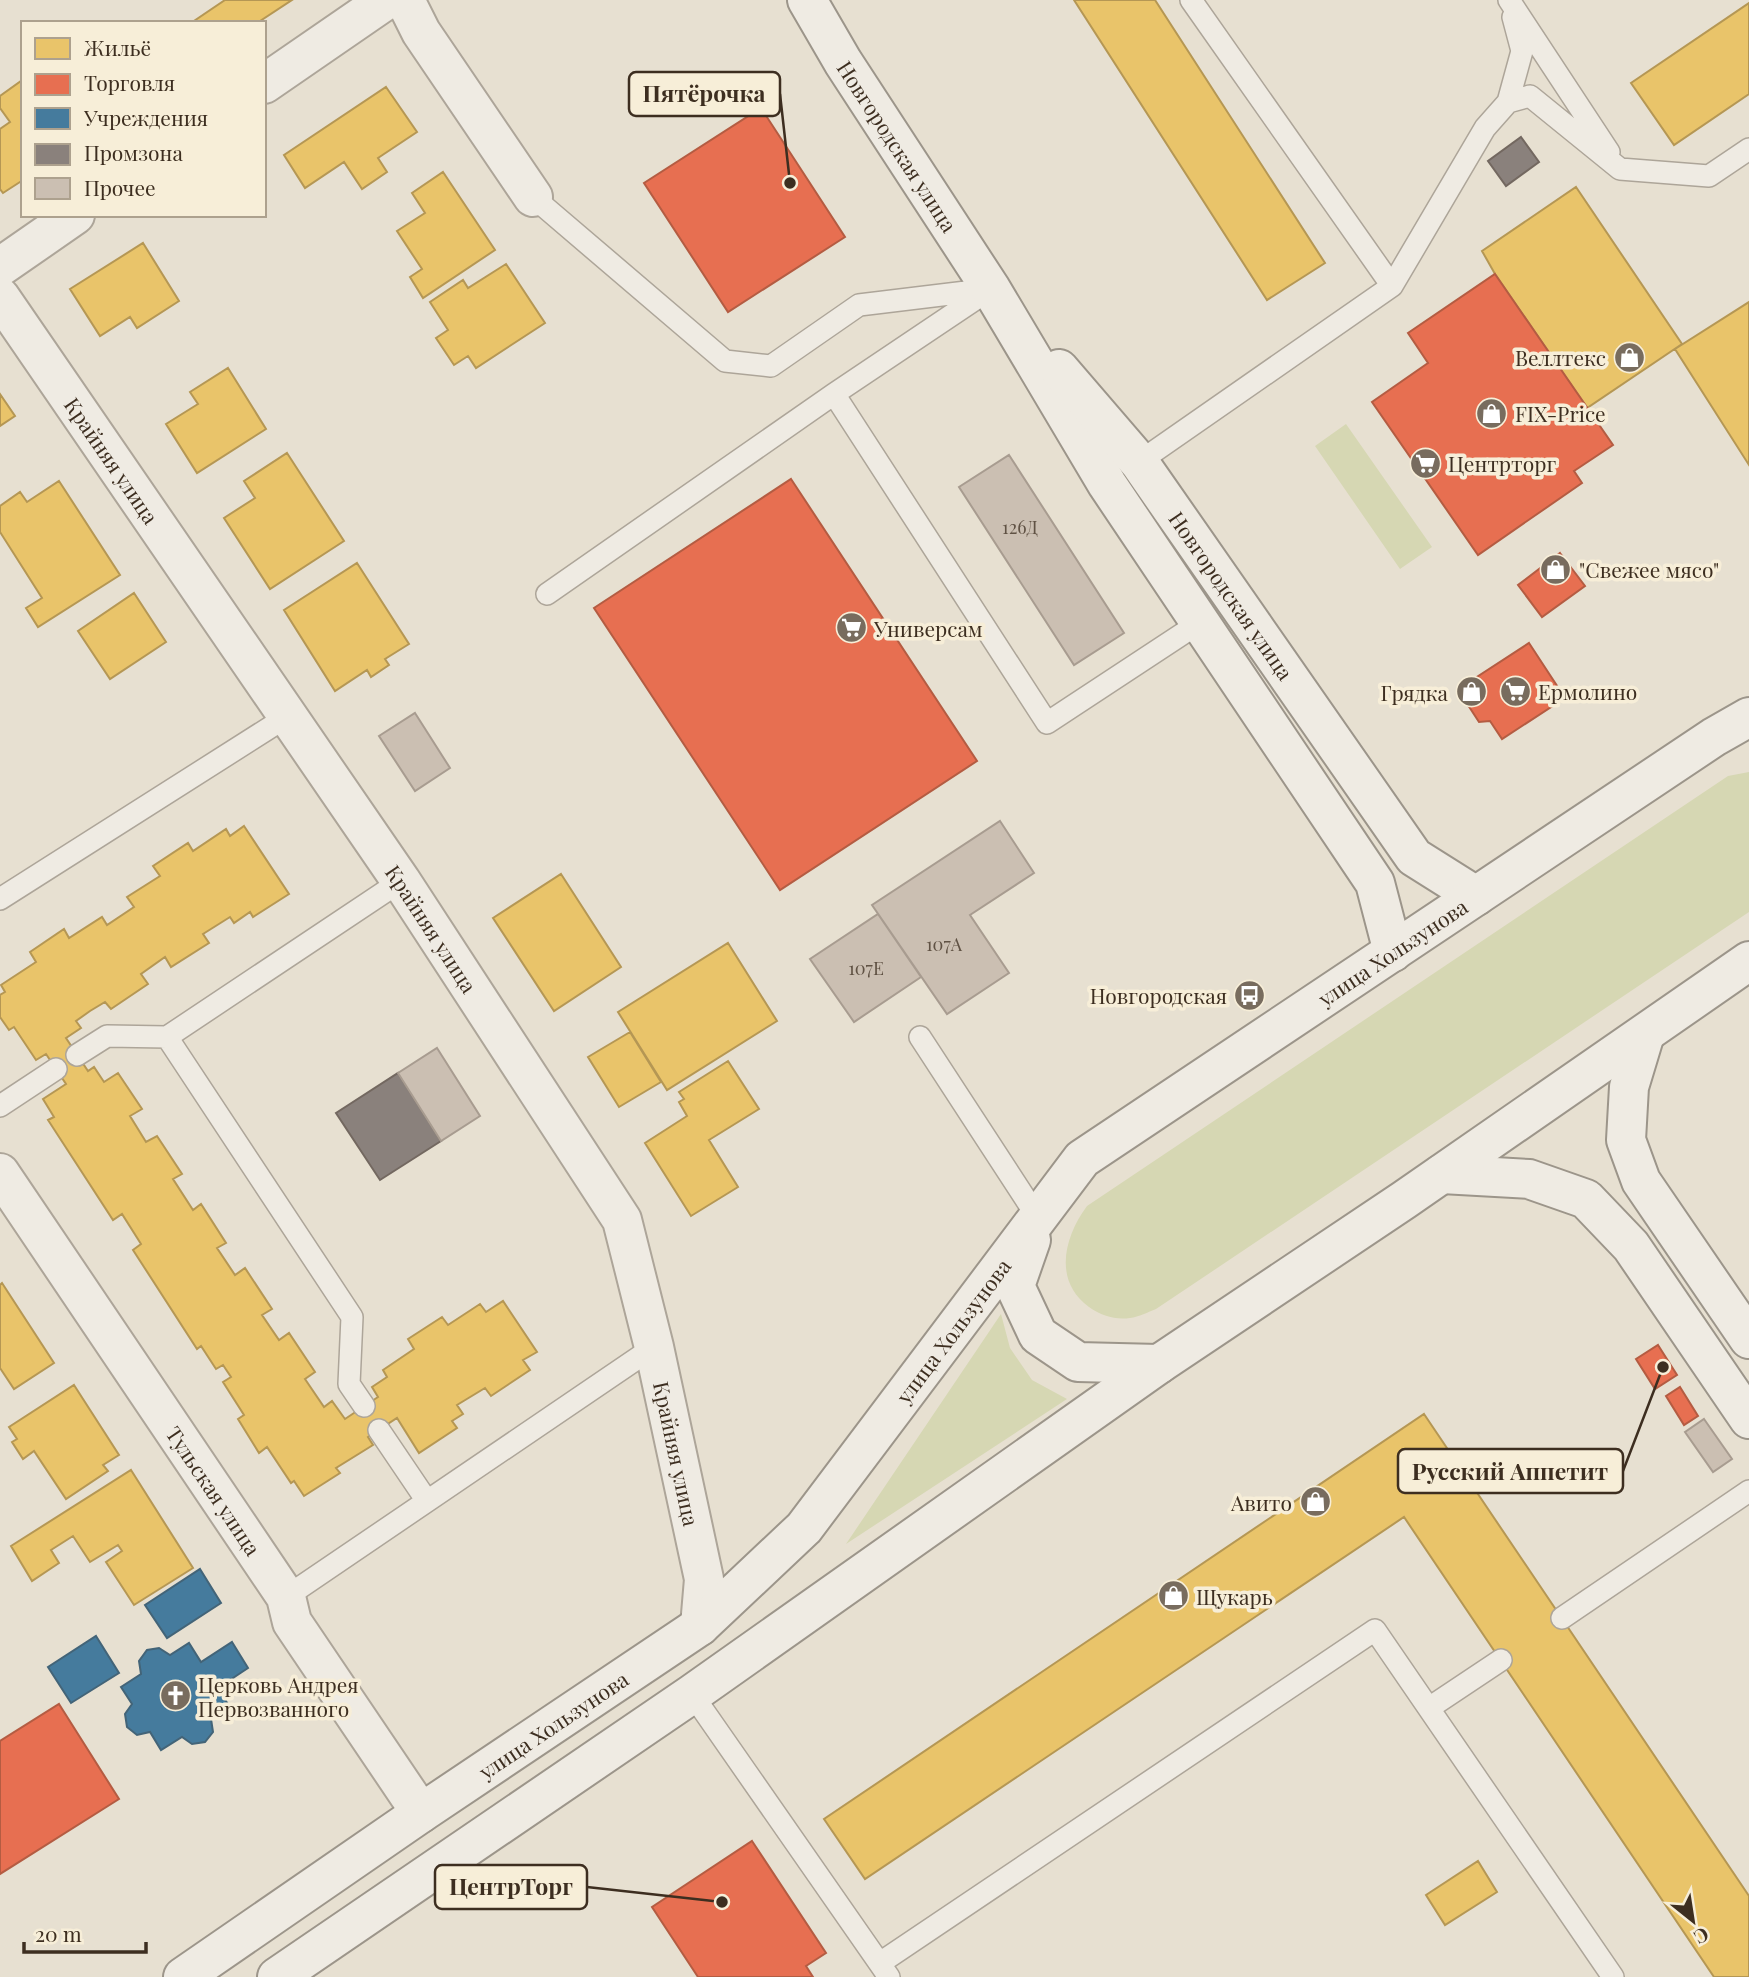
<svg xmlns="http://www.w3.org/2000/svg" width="1749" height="1977" font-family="'Playfair Display',serif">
<rect width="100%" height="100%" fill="#e7e0d1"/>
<path fill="#d6d7b3" d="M 1346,424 L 1432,547 L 1400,569 L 1315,446 Z
M 1749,772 L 1749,912 L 1156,1309 C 1148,1312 1139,1317 1130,1318 C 1115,1320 1102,1316 1089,1307 C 1053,1281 1064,1237 1087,1206 L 1728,776 Z
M 1001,1314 L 1010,1348 L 1032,1380 L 1067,1399 L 846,1544 Z"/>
<path fill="#e9c46a" stroke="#b59754" stroke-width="2" d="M 225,0 L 292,0 L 257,23 L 191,23 Z
M 1074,0 L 1155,0 L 1325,263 L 1267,300 Z
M 1749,3 L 1749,94 L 1674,145 L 1631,83 Z
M 21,81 L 23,84 L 23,180 L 3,193 L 0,189 L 0,129 L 10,122 L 0,108 L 0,96 Z
M 386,87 L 417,132 L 378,158 L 387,172 L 362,189 L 344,162 L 305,188 L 284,155 Z
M 443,172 L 495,250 L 423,298 L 410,277 L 422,269 L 397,231 L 425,213 L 412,193 Z
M 1576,187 L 1682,344 L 1587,408 L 1495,274 L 1482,251 Z
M 143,243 L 179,301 L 137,328 L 130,317 L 100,336 L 70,289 Z
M 506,264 L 545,323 L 476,368 L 468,356 L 454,365 L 436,338 L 448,330 L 430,302 L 463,280 L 468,288 Z
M 1749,302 L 1749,465 L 1675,349 Z
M 228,368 L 266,429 L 197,473 L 166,424 L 198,404 L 190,392 Z
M 0,394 L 15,416 L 0,426 Z
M 287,453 L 344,541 L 270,589 L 224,518 L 255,498 L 244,481 Z
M 59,481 L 120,575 L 38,627 L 26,608 L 42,598 L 0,532 L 0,506 L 20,492 L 27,502 Z
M 357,563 L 409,644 L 385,659 L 389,665 L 371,677 L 367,670 L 335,691 L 284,610 Z
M 134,593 L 166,642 L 110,679 L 78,631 Z
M 244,826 L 289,894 L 253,917 L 250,912 L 234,923 L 230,917 L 203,934 L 209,943 L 171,967 L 165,957 L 141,974 L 148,984 L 111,1009 L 105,1002 L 90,1011 L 76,1021 L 81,1028 L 66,1038 L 88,1071 L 94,1067 L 104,1082 L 118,1073 L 142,1109 L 130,1116 L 146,1142 L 157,1136 L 182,1174 L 173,1179 L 193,1210 L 201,1204 L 226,1243 L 217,1248 L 235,1275 L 245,1268 L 272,1309 L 262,1315 L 279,1340 L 289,1333 L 315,1372 L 305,1379 L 324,1407 L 332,1401 L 345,1419 L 378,1397 L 372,1387 L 387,1377 L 383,1370 L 414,1349 L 408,1339 L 442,1317 L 448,1325 L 480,1304 L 486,1312 L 503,1301 L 537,1352 L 523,1360 L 530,1370 L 491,1396 L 485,1388 L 457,1405 L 463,1414 L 452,1421 L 457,1428 L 419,1453 L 397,1418 L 368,1437 L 373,1445 L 336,1468 L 340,1473 L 304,1496 L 294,1481 L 291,1483 L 267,1447 L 259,1453 L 238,1419 L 244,1415 L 223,1382 L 231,1377 L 223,1365 L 216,1369 L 201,1346 L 197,1349 L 133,1250 L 141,1244 L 122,1214 L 113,1220 L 48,1120 L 54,1117 L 43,1099 L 66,1084 L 46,1054 L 36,1060 L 14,1027 L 9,1030 L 0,1017 L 0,995 L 5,992 L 1,985 L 36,962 L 30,952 L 64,929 L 69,938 L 102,917 L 107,925 L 134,907 L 127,897 L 160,876 L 153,866 L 188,843 L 193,851 L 226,829 L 230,836 Z
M 561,874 L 621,967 L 554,1011 L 493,918 Z
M 728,943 L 777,1021 L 667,1090 L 618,1012 Z
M 630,1032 L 661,1082 L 619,1107 L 588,1057 Z
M 728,1061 L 759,1109 L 709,1140 L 738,1187 L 691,1216 L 645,1143 L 687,1116 L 679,1102 L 684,1099 L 679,1092 Z
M 2,1283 L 54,1363 L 14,1389 L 0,1368 L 0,1285 Z
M 74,1385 L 119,1455 L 103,1465 L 108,1471 L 66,1499 L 34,1451 L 23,1459 L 12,1442 L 17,1439 L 9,1427 Z
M 1424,1414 L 1749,1896 L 1749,1977 L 1714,1977 L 1404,1517 L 865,1879 L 824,1819 Z
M 131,1470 L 193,1568 L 134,1605 L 106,1562 L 122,1551 L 118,1545 L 90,1562 L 73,1536 L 51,1550 L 59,1563 L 32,1581 L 11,1546 Z
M 1478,1861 L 1497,1892 L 1445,1925 L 1426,1895 Z"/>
<path fill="#e76f51" stroke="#b45c42" stroke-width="2" d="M 761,108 L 845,237 L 728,312 L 644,183 Z
M 1495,274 L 1613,445 L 1574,471 L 1582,483 L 1478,555 L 1372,402 L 1428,363 L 1408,333 Z
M 791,479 L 977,761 L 780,890 L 594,608 Z
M 1560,553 L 1585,586 L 1542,617 L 1518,585 Z
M 1529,643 L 1565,698 L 1502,739 L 1490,721 L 1479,722 L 1468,705 L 1476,700 L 1466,684 Z
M 1658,1345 L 1677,1375 L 1655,1389 L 1636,1359 Z
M 1680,1387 L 1698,1416 L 1684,1425 L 1666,1396 Z
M 59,1704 L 119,1799 L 0,1874 L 0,1741 Z
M 752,1841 L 826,1953 L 806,1966 L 813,1977 L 698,1977 L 652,1907 Z"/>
<path fill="#457b9d" stroke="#436478" stroke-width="2" d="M 200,1569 L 221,1603 L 167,1638 L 145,1605 Z
M 96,1636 L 119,1673 L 71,1703 L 48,1667 Z
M 232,1642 L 248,1668 L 218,1688 L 229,1706 L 211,1719 L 213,1732 L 205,1742 L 192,1744 L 182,1737 L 161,1750 L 150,1732 L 137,1735 L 127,1727 L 125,1714 L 132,1704 L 121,1687 L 141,1674 L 139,1661 L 147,1650 L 159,1648 L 170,1655 L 189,1643 L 201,1662 Z"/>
<path fill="#8a817c" stroke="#736860" stroke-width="2" d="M 1521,137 L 1539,162 L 1506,186 L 1488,161 Z
M 398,1073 L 441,1141 L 380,1180 L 336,1113 Z"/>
<path fill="#cbbfb2" stroke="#a89c90" stroke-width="2" d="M 1009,455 L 1124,633 L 1074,665 L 959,487 Z
M 415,713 L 450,768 L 415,791 L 379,736 Z
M 1000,821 L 1034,873 L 970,915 L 1009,973 L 947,1014 L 872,905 Z
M 878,914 L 921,977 L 854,1022 L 810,959 Z
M 437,1048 L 480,1116 L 441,1141 L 398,1073 Z
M 1704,1419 L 1732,1459 L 1713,1472 L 1685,1432 Z"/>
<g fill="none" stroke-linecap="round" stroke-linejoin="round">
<defs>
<path id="lane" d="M 1509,0 L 1609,152
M 1508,102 L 1522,51 L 1513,17
M 533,197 L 725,361 L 771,366 L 859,305 L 991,289
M 1392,286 L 1485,128 L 1508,102 L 1530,96 L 1620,169 L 1709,176 L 1749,149
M 834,394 L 1047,723 L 1199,623
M 1139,462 L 1392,286 L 1191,0
M 547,594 L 834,394 L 986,292
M 0,899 L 288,716
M 920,1037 L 1038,1218
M 77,1055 L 107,1036 L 167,1037
M 0,1106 L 56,1069
M 364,1406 L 349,1384 L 352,1317 L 167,1037 L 401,881
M 379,1430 L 427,1501
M 286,1597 L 654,1347
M 1562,1618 L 1749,1491
M 692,1694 L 889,1977
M 1429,1708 L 1501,1660
M 880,1963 L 1375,1630 L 1613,1977"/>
<g id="street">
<path d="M 405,0 L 421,32 L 533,197"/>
<path d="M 264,84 L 386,0"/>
<path d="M 0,267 L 75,215"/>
<path id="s1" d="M 0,297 L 401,881 L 622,1220 L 654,1347 L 704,1579 L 700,1626"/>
<path id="s2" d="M 0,1173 L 286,1597 L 292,1622 L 421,1813"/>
</g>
<g id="secondary">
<path id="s3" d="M 807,0 L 843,62 L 991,289 L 1107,484 L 1375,883 L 1393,952"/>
<path id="s4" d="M 1059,369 L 1139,462 L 1414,857 L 1476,896"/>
<path d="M 1645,1034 L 1629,1087 L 1626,1140 L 1641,1181 L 1749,1339"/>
<path d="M 1442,1174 L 1529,1179 L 1586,1199 L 1631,1246 L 1749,1419"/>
<path d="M 1031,1240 L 1015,1286 L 1038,1335 L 1078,1362 L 1159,1364"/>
<path id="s5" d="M 183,1977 L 421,1813 L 700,1626 L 804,1528 L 1082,1159 L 1714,737 L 1749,717"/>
<path d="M 277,1977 L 692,1694 L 1159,1364 L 1404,1200 L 1749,961"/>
</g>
</defs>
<use href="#lane" stroke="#ada599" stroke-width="24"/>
<use href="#street" stroke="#ada599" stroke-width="42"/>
<use href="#secondary" stroke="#9c958a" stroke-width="42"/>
<use href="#lane" stroke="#efebe3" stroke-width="21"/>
<use href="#street" stroke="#efebe3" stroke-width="38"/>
<use href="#secondary" stroke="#efebe3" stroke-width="38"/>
</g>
<defs>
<symbol id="shop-disc" viewBox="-11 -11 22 22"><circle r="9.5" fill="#786c5e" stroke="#f7eed8"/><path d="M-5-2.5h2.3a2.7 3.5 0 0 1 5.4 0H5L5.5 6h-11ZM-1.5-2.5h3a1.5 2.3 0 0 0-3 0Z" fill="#fff"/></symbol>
<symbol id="supermarket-disc" viewBox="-11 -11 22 22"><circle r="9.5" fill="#786c5e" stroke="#f7eed8"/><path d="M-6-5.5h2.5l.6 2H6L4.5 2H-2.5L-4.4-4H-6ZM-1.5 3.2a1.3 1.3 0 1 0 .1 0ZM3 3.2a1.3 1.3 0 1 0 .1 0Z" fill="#fff"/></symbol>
<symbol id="bus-disc" viewBox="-11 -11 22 22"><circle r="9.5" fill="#786c5e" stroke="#f7eed8"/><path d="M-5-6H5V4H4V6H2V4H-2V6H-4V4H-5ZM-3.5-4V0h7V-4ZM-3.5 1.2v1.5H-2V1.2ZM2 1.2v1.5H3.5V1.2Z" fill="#fff"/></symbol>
<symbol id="church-disc" viewBox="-11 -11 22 22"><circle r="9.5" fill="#786c5e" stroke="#f7eed8"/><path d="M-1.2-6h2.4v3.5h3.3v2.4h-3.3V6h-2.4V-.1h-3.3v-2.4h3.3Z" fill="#fff"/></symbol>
</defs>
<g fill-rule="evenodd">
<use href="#shop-disc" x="1612" y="340" width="35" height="35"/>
<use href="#shop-disc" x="1474" y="396" width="35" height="35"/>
<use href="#supermarket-disc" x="1408" y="446" width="35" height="35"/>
<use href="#shop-disc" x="1538" y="552" width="35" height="35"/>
<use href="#supermarket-disc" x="834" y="610" width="35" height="35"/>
<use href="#supermarket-disc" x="1498" y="674" width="35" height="35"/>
<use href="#shop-disc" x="1454" y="674" width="35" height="35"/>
<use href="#bus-disc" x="1232" y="978" width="35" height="35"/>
<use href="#shop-disc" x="1298" y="1484" width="35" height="35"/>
<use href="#shop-disc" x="1156" y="1578" width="35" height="35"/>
<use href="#church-disc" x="158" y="1678" width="35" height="35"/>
</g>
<g text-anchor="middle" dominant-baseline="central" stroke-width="7" stroke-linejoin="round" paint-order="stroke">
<g font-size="18" fill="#605244">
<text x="1020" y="527">126Д</text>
<text x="944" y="944">107А</text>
<text x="866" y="968">107Е</text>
</g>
<g font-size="21" fill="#3d2e20" stroke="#f7eed8">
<text stroke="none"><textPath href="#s3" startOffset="172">Новгородская улица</textPath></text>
<text stroke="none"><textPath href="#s1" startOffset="198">Крайняя улица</textPath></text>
<text stroke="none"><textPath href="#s4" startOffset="285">Новгородская улица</textPath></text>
<text stroke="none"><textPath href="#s1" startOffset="765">Крайняя улица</textPath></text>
<text stroke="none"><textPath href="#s5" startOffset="1603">улица Хользунова</textPath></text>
<text stroke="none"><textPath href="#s5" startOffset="1015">улица Хользунова</textPath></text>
<text stroke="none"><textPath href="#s1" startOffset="1353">Крайняя улица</textPath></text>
<text stroke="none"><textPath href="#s2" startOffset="383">Тульская улица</textPath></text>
<text stroke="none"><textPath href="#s5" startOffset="448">улица Хользунова</textPath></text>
</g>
<g font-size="21" fill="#3d2e20" stroke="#f7eed8" text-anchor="start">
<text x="1606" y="357" text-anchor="end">Веллтекс</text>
<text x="1515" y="413">FIX-Price</text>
<text x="1448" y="463">Центрторг</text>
<text x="1579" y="569">"Свежее мясо"</text>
<text x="874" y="628">Универсам</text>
<text x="1538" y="691">Ермолино</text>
<text x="1448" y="692" text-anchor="end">Грядка</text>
<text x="1227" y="995" text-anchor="end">Новгородская</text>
<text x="1292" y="1502" text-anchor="end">Авито</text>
<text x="1196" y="1596">Щукарь</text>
<text x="198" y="1684">Церковь Андрея<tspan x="198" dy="24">Первозванного</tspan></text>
</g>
</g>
<path fill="none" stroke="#3d2e20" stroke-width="2.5" d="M790 183L780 94M1663 1367L1623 1471M722 1902L587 1887"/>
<g fill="#3d2e20" stroke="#f7eed8" stroke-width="2.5">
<circle cx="790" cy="183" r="7"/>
<circle cx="1663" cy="1367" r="7"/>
<circle cx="722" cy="1902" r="7"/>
</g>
<g fill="#f7eed8" stroke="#3d2e20" stroke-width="2.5">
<rect x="629" y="72" width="151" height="44" rx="7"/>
<rect x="1398" y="1449" width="225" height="44" rx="7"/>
<rect x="435" y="1865" width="152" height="44" rx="7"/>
</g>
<g font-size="23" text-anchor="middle" font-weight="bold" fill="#3d2e20">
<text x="704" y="102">Пятёрочка</text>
<text x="1510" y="1480">Русский Аппетит</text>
<text x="511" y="1895">ЦентрТорг</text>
</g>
<rect x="21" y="21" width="245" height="196" fill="#f7eed8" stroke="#ada18e" stroke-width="2"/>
<rect x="35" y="38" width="35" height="21" fill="#e9c46a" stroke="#ada18e" stroke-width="2"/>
<text x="84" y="56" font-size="21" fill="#3d2e20">Жильё</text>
<rect x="35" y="74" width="35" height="21" fill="#e76f51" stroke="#ada18e" stroke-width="2"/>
<text x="84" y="91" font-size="21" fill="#3d2e20">Торговля</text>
<rect x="35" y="108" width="35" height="21" fill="#457b9d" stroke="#ada18e" stroke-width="2"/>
<text x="84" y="126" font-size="21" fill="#3d2e20">Учреждения</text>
<rect x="35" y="144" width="35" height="21" fill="#8a817c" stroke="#ada18e" stroke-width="2"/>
<text x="84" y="161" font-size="21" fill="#3d2e20">Промзона</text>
<rect x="35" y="178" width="35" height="21" fill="#cbbfb2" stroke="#ada18e" stroke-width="2"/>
<text x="84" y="196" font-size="21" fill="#3d2e20">Прочее</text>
<g transform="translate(1693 1921) rotate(150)" stroke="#f7eed8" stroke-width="5" paint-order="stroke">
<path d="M0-5L12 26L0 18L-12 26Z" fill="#3d2e20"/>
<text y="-10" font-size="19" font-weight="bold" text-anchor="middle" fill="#3d2e20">С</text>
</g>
<path d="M24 1942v10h122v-10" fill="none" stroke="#3d2e20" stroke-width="3.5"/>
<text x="35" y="1942" font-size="21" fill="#3d2e20" stroke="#f7eed8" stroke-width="5" paint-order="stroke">20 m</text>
</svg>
